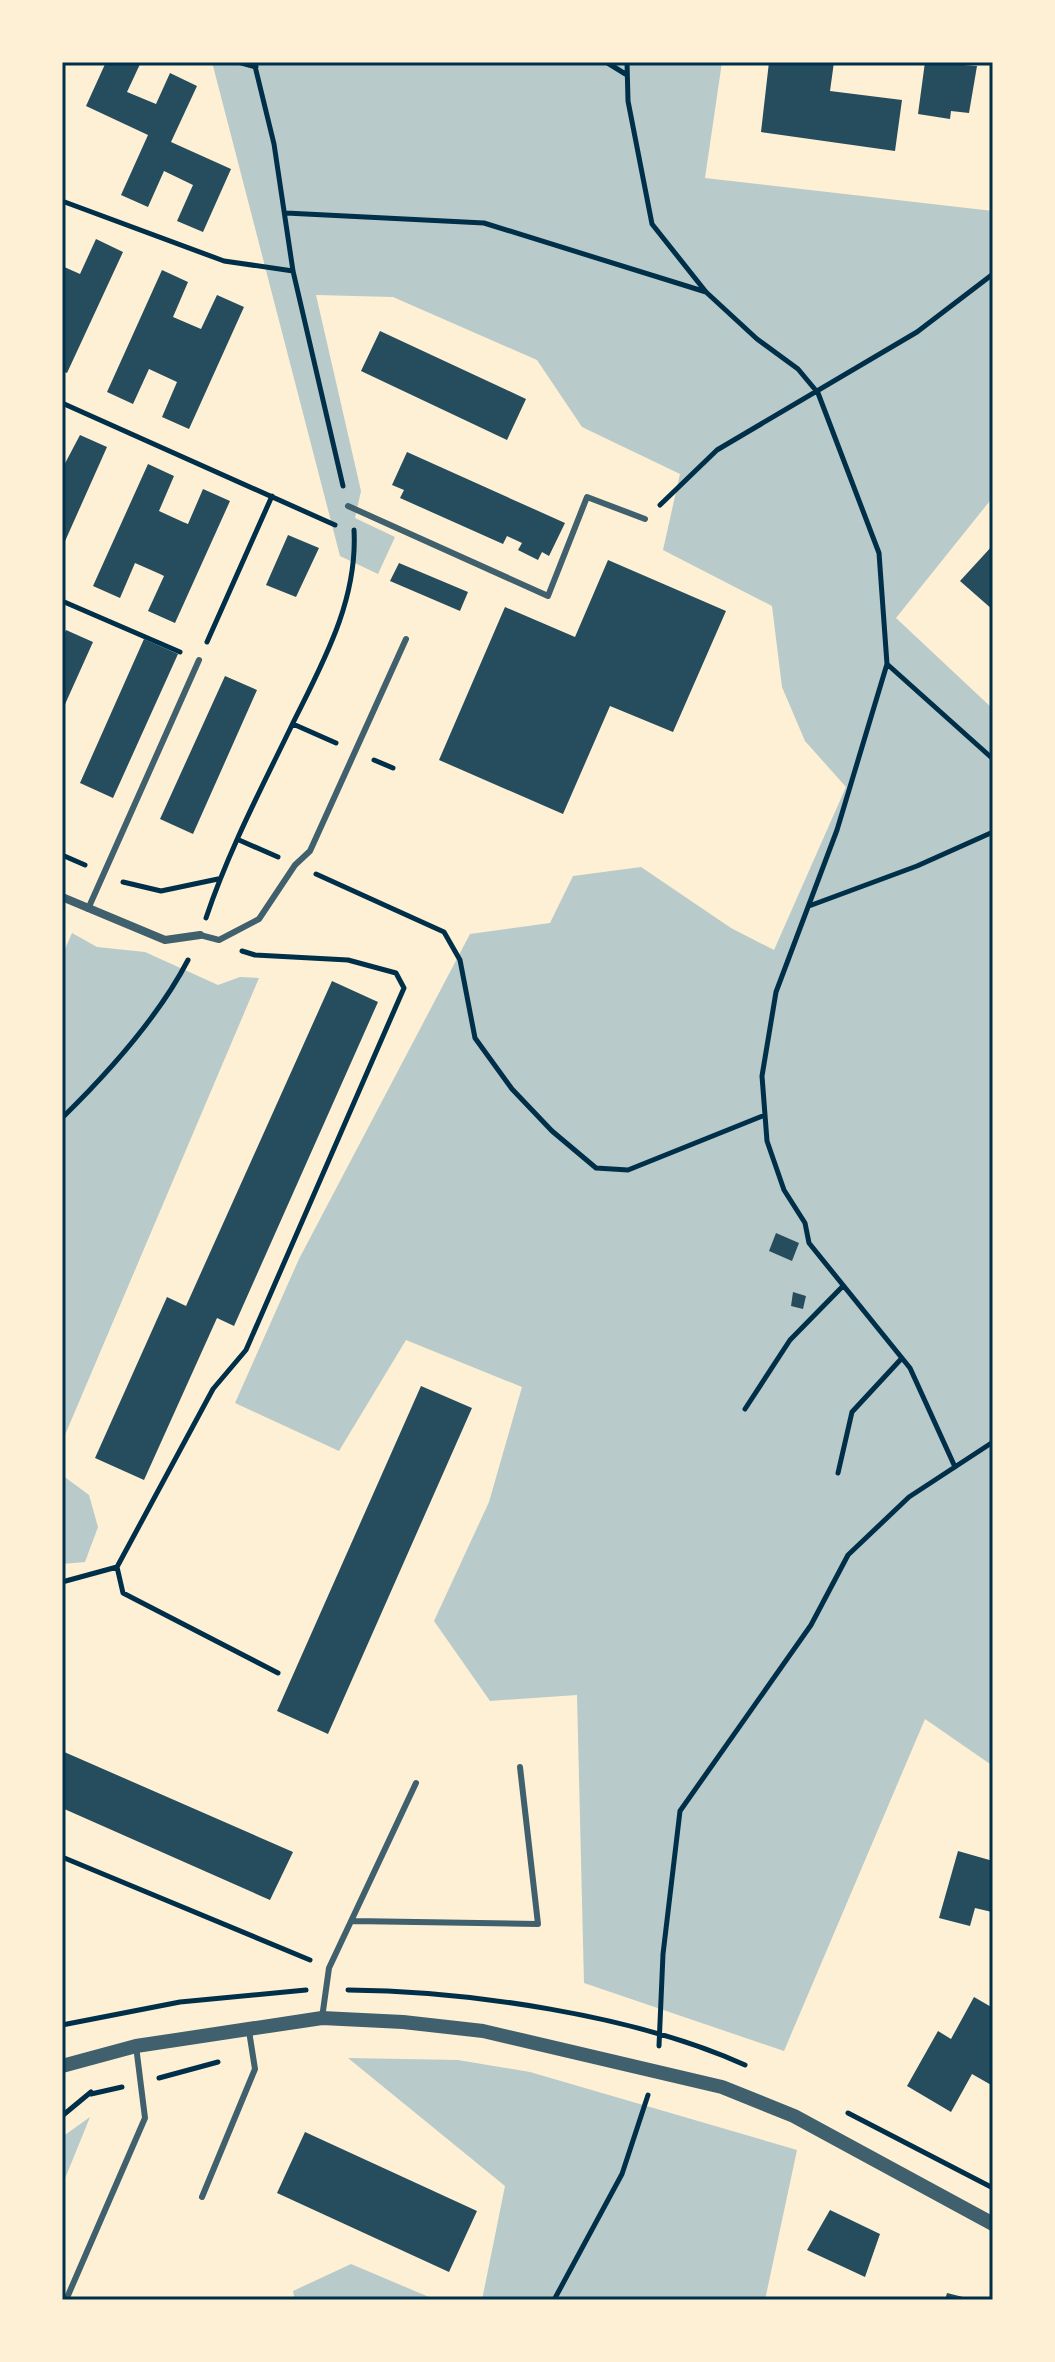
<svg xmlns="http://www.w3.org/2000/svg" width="1055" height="2362" font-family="Manrope,sans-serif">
<rect width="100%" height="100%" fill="#fdf0d5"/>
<path fill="#b9caca" d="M 212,62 L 722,62 L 705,178 L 993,211 L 993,497 L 896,618 L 993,709 L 993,1766 L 925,1719 L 784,2051 L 584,1983 L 577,1695 L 490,1701 L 434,1621 L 489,1502 L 522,1387 L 406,1340 L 339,1451 L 235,1403 L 299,1259 L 470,934 L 550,923 L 573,876 L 641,867 L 731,928 L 774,950 L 846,787 L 805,741 L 782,687 L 772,606 L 663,550 L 680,474 L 582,427 L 537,360 L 393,297 L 316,295 L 361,491 L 355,518 L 395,537 L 378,574 L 340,556 Z
M 72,933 L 97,947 L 145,952 L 218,985 L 240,977 L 259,978 L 62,1442 L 62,956 Z
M 62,1475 L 89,1495 L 98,1527 L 85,1562 L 62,1564 Z
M 348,2058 L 458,2060 L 530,2072 L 797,2150 L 765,2300 L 482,2300 L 505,2186 Z
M 90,2117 L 62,2186 L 62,2137 Z
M 351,2264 L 436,2300 L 295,2300 L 293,2291 Z"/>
<path fill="#264d5e" d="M 106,62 L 141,62 L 127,92 L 156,104 L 170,73 L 197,86 L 171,142 L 231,169 L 203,232 L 177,221 L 193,185 L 164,171 L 148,207 L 121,195 L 148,135 L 86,106 Z
M 769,62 L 834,62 L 830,91 L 902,100 L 895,151 L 761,132 Z
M 925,62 L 977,66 L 969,113 L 951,111 L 950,119 L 918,114 Z
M 96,239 L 123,252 L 67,373 L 62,371 L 62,266 L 80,274 Z
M 162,270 L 188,282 L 173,317 L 201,329 L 217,295 L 244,307 L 189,429 L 162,417 L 177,382 L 149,369 L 133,404 L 107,392 Z
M 380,331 L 526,399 L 507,440 L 361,371 Z
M 80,435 L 107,447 L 62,548 L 62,469 Z
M 407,452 L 565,523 L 549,556 L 542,552 L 538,560 L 518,550 L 522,543 L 507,536 L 503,544 L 400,498 L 404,490 L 392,485 Z
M 148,464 L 174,476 L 159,511 L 183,522 L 188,524 L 203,489 L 230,501 L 175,623 L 148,611 L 164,576 L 160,574 L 135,563 L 120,598 L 93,586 Z
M 288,535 L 319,548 L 296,597 L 266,585 Z
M 993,545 L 993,610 L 960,581 Z
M 608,560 L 726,611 L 673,732 L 610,706 L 563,814 L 439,760 L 505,607 L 575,637 Z
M 399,563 L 468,592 L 460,611 L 390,581 Z
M 66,630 L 93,642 L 62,711 L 62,638 Z
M 144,639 L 178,654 L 113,798 L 80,783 Z
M 225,676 L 257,690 L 193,834 L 160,819 Z
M 332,981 L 378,1002 L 234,1326 L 217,1318 L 144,1480 L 95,1458 L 167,1297 L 186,1306 Z
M 776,1233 L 799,1243 L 792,1261 L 769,1251 Z
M 793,1292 L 806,1296 L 803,1309 L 791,1306 Z
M 421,1386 L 472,1408 L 328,1734 L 277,1711 Z
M 62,1751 L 293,1852 L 270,1900 L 62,1808 Z
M 958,1851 L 993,1861 L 992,1912 L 975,1908 L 970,1926 L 939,1918 Z
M 974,1997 L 993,2008 L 993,2086 L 972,2074 L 951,2112 L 907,2086 L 938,2031 L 951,2039 Z
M 305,2132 L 477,2211 L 449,2272 L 277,2193 Z
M 830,2210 L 880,2234 L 865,2277 L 807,2250 Z
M 947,2293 L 971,2299 L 970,2300 L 945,2300 Z"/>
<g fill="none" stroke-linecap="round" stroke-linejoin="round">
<path stroke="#003049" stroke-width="5" d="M 238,62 L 256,67
M 254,62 L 274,144 L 293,271 L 343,486
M 606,62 L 627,75
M 627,62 L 628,101 L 652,224 L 706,292 L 757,339 L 798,369 L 818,393 L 879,553 L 887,664 L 837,830 L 776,992 L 762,1076 L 767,1141 L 784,1190 L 805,1223 L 809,1243 L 910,1368 L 955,1467
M 62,201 L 224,261 L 293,271
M 286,213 L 484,223 L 706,292
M 62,403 L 335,525
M 660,505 L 717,450 L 917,332 L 993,274
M 62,601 L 180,652
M 207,642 L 272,496
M 887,664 L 993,759
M 293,724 L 336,743
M 374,760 L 393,768
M 239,840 L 278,857
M 62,855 L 85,865
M 316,874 L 444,932 L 460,960 L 475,1038 L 512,1089 L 552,1131 L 596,1168 L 628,1170 L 765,1115
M 123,882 L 161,891 L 218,879
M 809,906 L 917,866 L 993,832
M 206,918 C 228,852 261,789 291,727 C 321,666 358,602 354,530
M 62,1118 C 108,1073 158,1018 188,960
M 745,1409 L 790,1340 L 843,1286
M 838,1473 L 852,1412 L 902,1358
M 117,1567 L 213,1389 L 246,1350 L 404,988 L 396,973 L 348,960 L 255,955 L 242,951
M 62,1582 L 117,1567 L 123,1593 L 278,1673
M 62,1857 L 310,1960
M 348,1990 C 468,1991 635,2015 745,2065
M 62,2025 L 180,2002 L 306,1990
M 659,2046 L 663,1954 L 680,1811 L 811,1625 L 848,1555 L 909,1497 L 993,1442
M 159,2078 L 218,2062
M 91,2094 L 122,2087
M 848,2113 L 993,2188
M 62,2116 L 91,2092
M 554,2300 L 622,2174 L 648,2095"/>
<path stroke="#3f606c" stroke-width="6" d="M 348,506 L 548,596 L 587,497 L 645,519
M 88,909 L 199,660
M 200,935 L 219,940 L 259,919 L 295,865 L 310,851 L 406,639
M 353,1921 L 538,1924 L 520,1767
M 322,2018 L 329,1968 L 416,1783
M 202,2197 L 255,2069 L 249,2031
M 66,2300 L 145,2118 L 136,2046"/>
<path stroke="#3f606c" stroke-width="8" d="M 62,897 L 165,940 L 200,935"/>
<path stroke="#3f606c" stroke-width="14" d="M 62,2066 L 136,2046 L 322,2018 L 403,2022 L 483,2031 L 722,2087 L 794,2116 L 993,2224"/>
</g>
<rect width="1055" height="2362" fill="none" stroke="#fdf0d5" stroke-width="128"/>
<rect x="64" y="64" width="927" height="2234" fill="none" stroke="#003049" stroke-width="3"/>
</svg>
